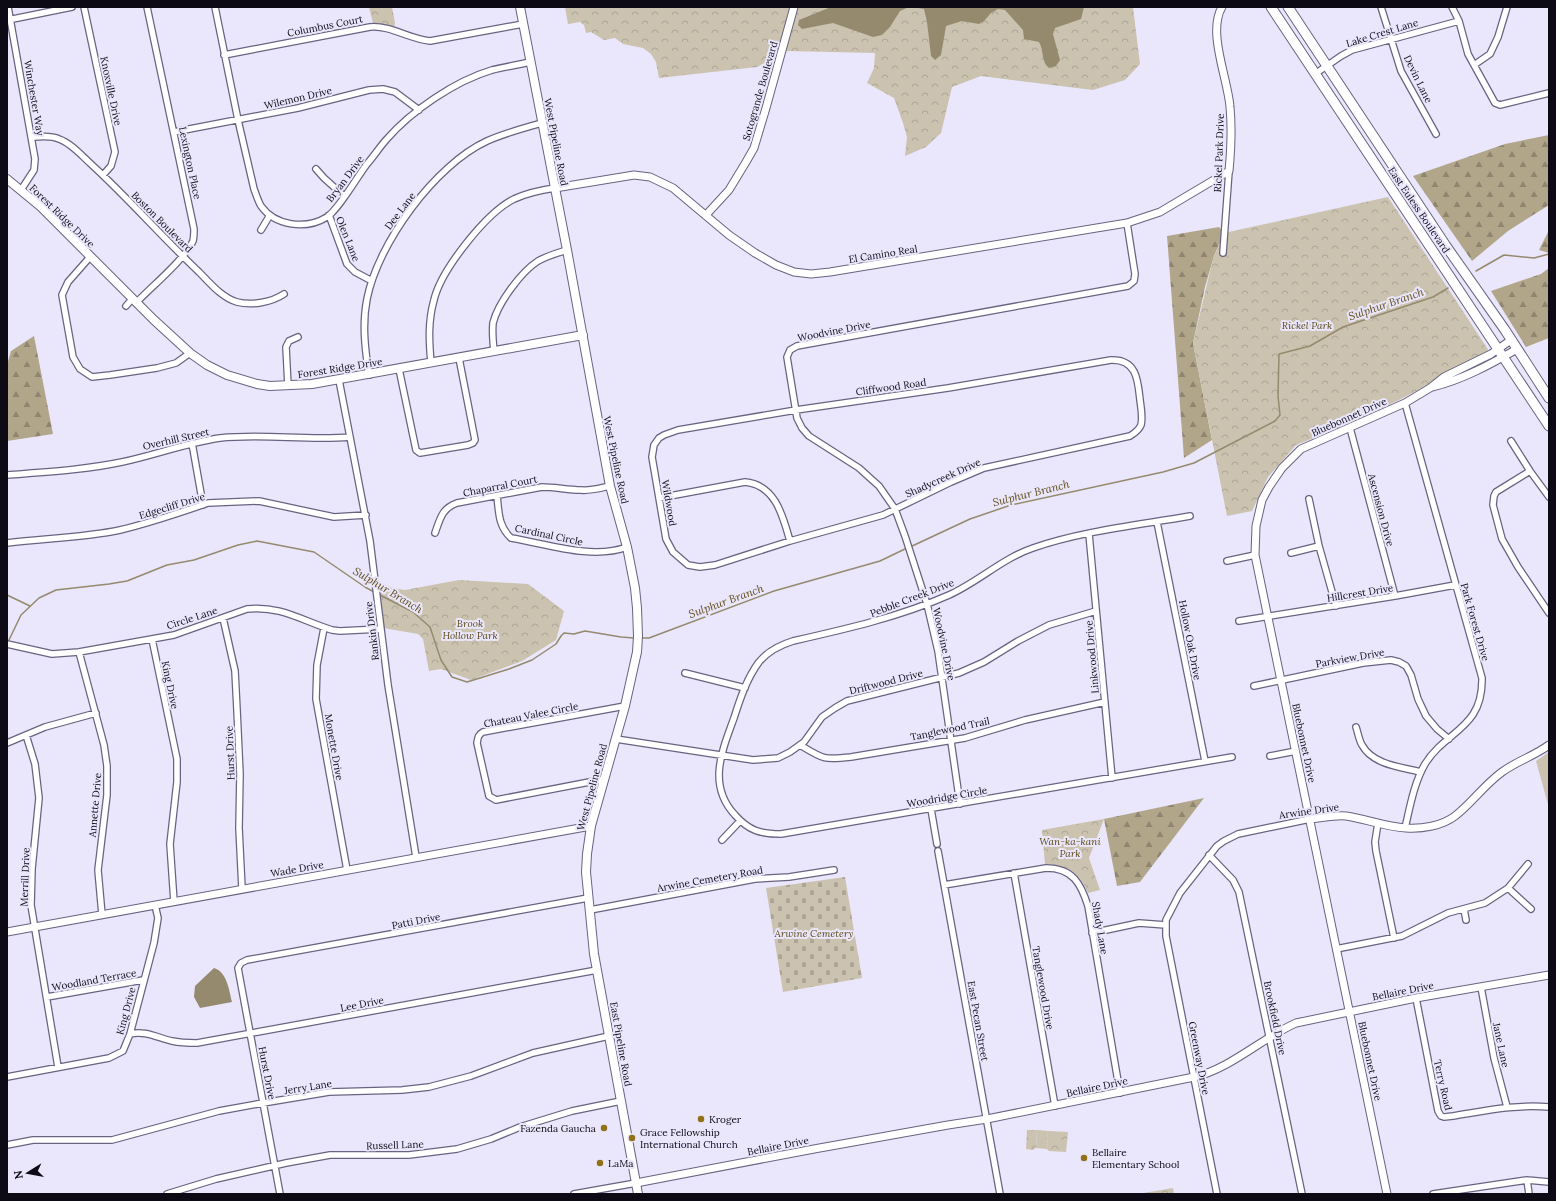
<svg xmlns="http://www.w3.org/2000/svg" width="1556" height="1201" font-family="Lora,serif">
<defs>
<pattern id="forest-firs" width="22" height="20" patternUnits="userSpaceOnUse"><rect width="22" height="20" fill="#b2a68a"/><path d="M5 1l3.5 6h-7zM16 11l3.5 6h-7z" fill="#8f8570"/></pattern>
<pattern id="cemetery-stones" width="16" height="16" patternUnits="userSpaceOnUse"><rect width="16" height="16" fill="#cbc3b0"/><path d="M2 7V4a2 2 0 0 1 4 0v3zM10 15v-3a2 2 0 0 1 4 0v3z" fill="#ada697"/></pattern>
<pattern id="park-crowns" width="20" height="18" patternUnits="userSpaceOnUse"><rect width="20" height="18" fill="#cbc3b0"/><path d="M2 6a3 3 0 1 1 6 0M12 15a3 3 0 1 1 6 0" fill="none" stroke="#ada697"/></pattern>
</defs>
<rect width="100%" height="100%" fill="#eae6fb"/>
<path fill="#cbc3b0" d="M 1549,752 L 1549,808 L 1536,761 Z
M 1037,1130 L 1048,1131 L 1047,1149 L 1036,1148 Z"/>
<path fill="url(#forest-firs)" d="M 1549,135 L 1549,205 L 1508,231 L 1472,261 L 1413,176 L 1505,144 Z
M 1219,227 L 1224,233 L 1214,256 L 1205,287 L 1193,343 L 1212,440 L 1184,458 L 1167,236 Z
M 1548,232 L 1549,232 L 1549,253 L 1539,250 Z
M 1549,268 L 1549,338 L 1526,347 L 1491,291 L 1541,274 Z
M 34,336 L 53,434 L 7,441 L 7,365 L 11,351 Z
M 1204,798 L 1140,882 L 1117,886 L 1104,819 Z"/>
<path fill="url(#cemetery-stones)" d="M 845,877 L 862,978 L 783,992 L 766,888 Z"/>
<path fill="url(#park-crowns)" d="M 369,7 L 392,7 L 395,23 L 394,28 L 383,24 L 373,23 Z
M 565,7 L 1133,7 L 1140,64 L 1125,80 L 1093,90 L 981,76 L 952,87 L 941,133 L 926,147 L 905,156 L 907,137 L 903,123 L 894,98 L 867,83 L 874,68 L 875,53 L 787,51 L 757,67 L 659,78 L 656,62 L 651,54 L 643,48 L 623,44 L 615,38 L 604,40 L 591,32 L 586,33 L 584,25 L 580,22 L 568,24 Z
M 1388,197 L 1489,351 L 1403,398 L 1348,424 L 1296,445 L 1268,477 L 1252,511 L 1227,516 L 1193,343 L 1213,259 L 1224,233 Z
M 459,580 L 528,584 L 564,611 L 556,640 L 522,661 L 471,680 L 441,669 L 429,671 L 423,639 L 418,634 L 383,628 L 378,581 L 392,588 L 405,590 Z
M 1104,819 L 1089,858 L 1100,890 L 1088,893 C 1079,872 1068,865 1045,864 L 1042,830 Z
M 1027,1130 L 1037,1130 L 1036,1148 L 1033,1150 L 1026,1149 Z
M 1048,1131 L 1068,1132 L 1066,1152 L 1049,1151 L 1047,1149 Z
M 1173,1188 L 1174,1194 L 1138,1194 Z"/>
<path fill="#958a6e" d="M 831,7 L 909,7 L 900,11 L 890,27 L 882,35 L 873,37 L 833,23 L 802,29 L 798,25 L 799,20 Z
M 912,7 L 1084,7 L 1081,19 L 1055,28 L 1053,34 L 1060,60 L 1056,66 L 1049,68 C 1041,62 1044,50 1039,42 L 1024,39 L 1023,30 L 1005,10 L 998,9 L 991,13 L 984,21 L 979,24 L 962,21 L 946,26 L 941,55 L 935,60 L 931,56 L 927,22 L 924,9 Z
M 214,968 C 227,972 229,990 232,1002 L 200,1008 L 194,997 L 195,986 Z"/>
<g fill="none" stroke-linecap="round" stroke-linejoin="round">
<path stroke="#958a6e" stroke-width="1.5" d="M 1476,271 L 1504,255 L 1534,258 L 1549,254
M 910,547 L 970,519 L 1011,505 L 1163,472 L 1194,463 L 1275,421 L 1280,415 L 1278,396 L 1279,354 L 1310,346 L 1343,327 L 1433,297 L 1448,288
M 378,594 L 413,612 L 430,627 L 441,660 L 452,677 L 467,682 L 509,669 L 532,660 L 556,644 L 561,636 L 564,633 L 574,634 L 585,631 L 621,637 L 634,638
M 7,595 L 30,606
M 640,638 L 649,638 L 774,591 L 880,561 L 907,548
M 8,642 L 21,615 L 39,598 L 56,590 L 109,584 L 127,581 L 167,565 L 194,560 L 238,545 L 257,541 L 314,552 L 365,587 L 374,592"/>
<defs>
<path id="minor" d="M 8,7 L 35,159 L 34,170 L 21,190
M 84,7 L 115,152 L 111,166 L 103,175
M 215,7 L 238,120 L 254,189 C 256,194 258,201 261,206 C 275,226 306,230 327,217 C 339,209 357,177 367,164 C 374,156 379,148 386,140 C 411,111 455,81 492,70 C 504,67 518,65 530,62
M 1381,7 L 1401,71 L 1436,134
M 1452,7 L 1459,21 L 1468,54 L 1495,103 L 1500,105 L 1549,93
M 8,20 L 72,7
M 224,55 L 370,27 C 390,25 409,39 430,41 L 523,24
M 1474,65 L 1490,54 L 1498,37 L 1507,7
M 1315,74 L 1341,56 L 1352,50 L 1459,21
M 174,132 L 298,108 L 369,90 L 383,89 L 395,92 L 419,110
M 32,137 C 41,137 50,135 59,139 C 71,143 82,156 92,165 C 129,199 163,238 199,272 C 210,283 222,298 237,302 C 252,306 272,302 284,294
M 316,169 L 324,178 L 344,196
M 329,215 L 347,264 L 355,272 L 372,281
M 261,230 L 270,215
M 1223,253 L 1229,171
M 90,257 L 68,282 L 62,295 L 73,357 L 80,369 L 92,377 L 110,375 L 157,368 L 176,363 L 190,353
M 136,303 C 150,288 185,259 193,241 C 194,237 194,233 194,229 L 147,7
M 126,306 L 132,299
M 494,351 C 493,342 492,333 493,323 C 498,303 521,272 538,261 C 547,256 557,253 567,250
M 1111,360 C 1137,359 1138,381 1140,400 C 1141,408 1143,417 1141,425 C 1139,430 1135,433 1130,436 L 984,468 L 951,482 L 883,515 L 790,541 L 715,565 L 700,567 L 688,565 L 673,552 L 666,539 L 652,457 L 654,445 L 659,438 L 664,435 L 678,430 L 796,410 L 948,388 Z
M 431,363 C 429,341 428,321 434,300 C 441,270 486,213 514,199 C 527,193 541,190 555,188
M 399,369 L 416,450 L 420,453 L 468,445 L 473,443 L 475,440 L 459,358
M 369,375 C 365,349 362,324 367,299 C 378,243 435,165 487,141 C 505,133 524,128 542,123
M 339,380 L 370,541 L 388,685 L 416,857
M 288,386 L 286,347 L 289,341 L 298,337
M 1350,428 L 1395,596
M 1511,441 L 1530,471 L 1549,497
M 192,443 L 203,505
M 1530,471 L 1496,492 L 1494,496 L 1493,505 L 1502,539 L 1518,567 L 1549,613
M 7,475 C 45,472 84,470 122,462 C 155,455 186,443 220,438 C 263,433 307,441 350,437
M 497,496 C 499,512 498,526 511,538 C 547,544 592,560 627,547
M 659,498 L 745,482 C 776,485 783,517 790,541
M 1309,499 L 1319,546 L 1336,606
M 1190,516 C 1139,525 1082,531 1033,548 C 1003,558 978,582 949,595 C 899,617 846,629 793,641 C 780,645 768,651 759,662 C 747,678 740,699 734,718 C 722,751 707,785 735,815 C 749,831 761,834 781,834 L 1232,757
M 1157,522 L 1205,761
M 435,533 C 440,519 442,508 457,503 L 542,487 C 555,487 568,490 581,490 C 591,491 600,488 610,486
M 1089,534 L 1112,778
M 7,543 C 45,538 83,538 120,530 C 150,523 179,513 208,503 L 259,501 L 334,517 L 366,515
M 1291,553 L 1319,546
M 1227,561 L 1255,555
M 223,618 L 235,671 L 237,710 L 240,774 L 239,828 L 242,889
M 1239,621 L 1395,596 L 1455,585
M 324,628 L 317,665 L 316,699 L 347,870
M 152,639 L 177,759 L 177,782 L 170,844 L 174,902
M 7,644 L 52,654 L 79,652 L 174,635 L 247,609 C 279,605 303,621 332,630 L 340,631 L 380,629
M 79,652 L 104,745 L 107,766 L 107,795 L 98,870 L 102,915
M 685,673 L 745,688
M 1254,686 L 1363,663 L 1391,660 L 1399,662 L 1406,666 L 1411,675 L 1418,699 L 1426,716 L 1437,729 L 1449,739
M 1356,727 C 1358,733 1359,740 1362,745 C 1373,765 1401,767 1421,772
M 26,735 L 35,764 L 39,798 L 32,869 L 31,905 L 58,1067
M 616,739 L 753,760 L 778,758 L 790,752 L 804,742 L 822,717 L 835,708 L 847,701 L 959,673 L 984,662 L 1018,641 L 1049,625 L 1096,611
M 7,743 L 45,727 L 96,713
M 800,745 C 823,759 823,760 851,757 L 965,738 L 1025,720 L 1105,702
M 1270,756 L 1296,751
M 605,779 L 496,800 L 489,796 L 477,743 C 478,737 478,735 483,732 L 625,706
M 960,804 L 938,651 L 927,604 L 905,536 L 895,509 L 879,486 L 870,478 L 859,468 L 809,436 L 802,428 L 797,418 L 787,357 L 790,350 L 797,346 L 1128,286 L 1134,281 L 1135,274 L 1127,223
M 931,809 L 937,844
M 1378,823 L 1375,842 L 1376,851 L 1394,938
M 1405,828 C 1410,807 1414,783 1425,764 C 1446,730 1483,729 1482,678 L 1405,403
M 722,840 L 740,821
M 938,851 L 1000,1194
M 1209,855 L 1233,880 L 1239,892 L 1302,1194
M 1014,873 L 1055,1106
M 944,885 L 1046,868 C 1073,868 1081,884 1088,906 L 1120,1093
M 1508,888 L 1531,909
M 1464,909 L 1466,920
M 590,910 L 755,879 L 789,877 L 834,870
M 1092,933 L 1139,923 L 1166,925
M 1336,949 L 1402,936 L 1448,913 L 1485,903 L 1508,888 L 1528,864
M 1481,987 L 1494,1058 L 1507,1107
M 47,997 L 143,980
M 1416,998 L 1438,1111 L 1441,1116 L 1444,1117 L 1453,1116 C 1485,1111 1516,1104 1549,1107
M 130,1034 C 145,1030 158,1038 172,1041 C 181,1043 189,1043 197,1043 L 597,970
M 7,1077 L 109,1058 L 123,1051 L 130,1034 L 154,943 L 158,918 L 155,905
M 7,1145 L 33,1140 L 112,1140 L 219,1111 L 263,1103 L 329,1092 L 402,1090 L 429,1087 L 471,1076 L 533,1053 L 609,1036
M 1527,1180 L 1529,1194
M 167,1194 L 216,1179 L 286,1163 L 330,1155 L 409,1155 L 457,1149 L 491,1139 L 520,1127 L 572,1111 L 621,1101
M 280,1194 L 238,968 L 241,963 L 247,960 L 588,898
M 574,1194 L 636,1183
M 1217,1194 L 1166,936 L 1166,920 L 1180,893 L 1217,846 L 1224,841 L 1238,834 L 1310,819
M 1433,1194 L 1527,1180 L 1549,1182"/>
<path id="tertiary" d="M 555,188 L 634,175 L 650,177 L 673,188 L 729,235 L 755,253 L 776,265 L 794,272 L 811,274 L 830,272 L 1127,223 L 1160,212 L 1229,171 C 1231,150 1232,128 1230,107 C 1228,79 1207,32 1222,7
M 706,215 L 729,190 L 746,162 L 754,148 L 766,108 L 794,7
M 1432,387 C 1462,380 1491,364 1517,349
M 1310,819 C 1322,818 1334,815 1346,816 C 1366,819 1386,827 1406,828 C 1422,829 1442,826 1455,816 C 1472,803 1484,785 1502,772 C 1517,761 1534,756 1549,745
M 7,932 L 591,826
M 636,1183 L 814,1149 L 948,1125 L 987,1119 L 1194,1077 C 1230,1069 1262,1038 1296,1023 L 1416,998 L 1549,975
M 1387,1194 L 1255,555 L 1256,526 L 1262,500 L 1269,487 L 1282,468 L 1301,449 L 1405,403 L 1430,388 L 1444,377 L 1491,354 L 1511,340"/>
<path id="secondary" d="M 520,7 L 567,250 L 610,486 L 627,547 L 635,588 L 637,608 L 638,636 L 637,652 L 625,706 L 591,826 L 587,854 L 586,872 L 594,954 L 638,1194
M 7,179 L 41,207 L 154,320 L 190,353 L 207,365 L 227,375 L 257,384 L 270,386 L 312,384 L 583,335"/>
<path id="primary" d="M 1271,7 L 1549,426
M 1288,7 L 1446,246 L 1505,330 L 1549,398"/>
</defs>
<use href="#minor" stroke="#696381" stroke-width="8"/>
<use href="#tertiary" stroke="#696381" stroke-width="9"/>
<use href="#secondary" stroke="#696381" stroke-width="10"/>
<use href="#primary" stroke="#696381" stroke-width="11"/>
<use href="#minor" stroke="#fff" stroke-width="5.5"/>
<use href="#tertiary" stroke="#fff" stroke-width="7"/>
<use href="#secondary" stroke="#fff" stroke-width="8"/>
<use href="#primary" stroke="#fff" stroke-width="9"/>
</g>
<g fill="#917117" stroke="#eae6fb" stroke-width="1.5">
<circle cx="701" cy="1119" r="4"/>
<circle cx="604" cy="1128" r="4"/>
<circle cx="632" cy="1138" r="4"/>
<circle cx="1084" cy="1158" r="4"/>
<circle cx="600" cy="1163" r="4"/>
</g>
<g text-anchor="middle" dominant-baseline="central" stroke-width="4" stroke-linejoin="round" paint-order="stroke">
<g font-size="10" fill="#0d0a16" stroke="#eae6fb">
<text transform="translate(325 26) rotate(-11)">Columbus Court</text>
<text transform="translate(1382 33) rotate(-17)">Lake Crest Lane</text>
<text transform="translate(1418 79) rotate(64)">Devin Lane</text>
<text transform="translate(111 91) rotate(78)">Knoxville Drive</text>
<text transform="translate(760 91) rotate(-74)">Sotogrande Boulevard</text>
<text transform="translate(34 98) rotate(80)">Winchester Way</text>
<text transform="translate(298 98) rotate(-13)">Wilemon Drive</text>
<text transform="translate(556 142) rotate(79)">West Pipeline Road</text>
<text transform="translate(1219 153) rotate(-88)">Rickel Park Drive</text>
<text transform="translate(190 163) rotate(78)">Lexington Place</text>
<text transform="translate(345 179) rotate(-53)">Bryan Drive</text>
<text transform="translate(1419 210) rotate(56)">East Euless Boulevard</text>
<text transform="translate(400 211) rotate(-53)">Dee Lane</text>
<text transform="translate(62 216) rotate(44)">Forest Ridge Drive</text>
<text transform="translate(162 222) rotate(45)">Boston Boulevard</text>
<text transform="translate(348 239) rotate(68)">Olen Lane</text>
<text transform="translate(883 254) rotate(-9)">El Camino Real</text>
<text transform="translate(834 331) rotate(-11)">Woodvine Drive</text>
<text transform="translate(340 368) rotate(-9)">Forest Ridge Drive</text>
<text transform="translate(891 387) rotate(-8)">Cliffwood Road</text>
<text transform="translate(1349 417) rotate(-24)">Bluebonnet Drive</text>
<text transform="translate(176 439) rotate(-13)">Overhill Street</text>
<text transform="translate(616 460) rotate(78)">West Pipeline Road</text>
<text transform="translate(943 478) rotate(-24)">Shadycreek Drive</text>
<text transform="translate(500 486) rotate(-11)">Chaparral Court</text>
<text transform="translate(669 503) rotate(80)">Wildwood</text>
<text transform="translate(172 506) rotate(-17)">Edgecliff Drive</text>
<text transform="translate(1381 510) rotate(75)">Ascension Drive</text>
<text transform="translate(549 535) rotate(12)">Cardinal Circle</text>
<text transform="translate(1360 593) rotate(-9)">Hillcrest Drive</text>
<text transform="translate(912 598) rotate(-21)">Pebble Creek Drive</text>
<text transform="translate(192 618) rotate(-18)">Circle Lane</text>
<text transform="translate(1475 622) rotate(74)">Park Forest Drive</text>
<text transform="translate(372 631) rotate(-97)">Rankin Drive</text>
<text transform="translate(1190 640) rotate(79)">Hollow Oak Drive</text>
<text transform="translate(944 644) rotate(78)">Woodvine Drive</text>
<text transform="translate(1092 657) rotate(-95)">Linkwood Drive</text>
<text transform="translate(1350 658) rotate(-10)">Parkview Drive</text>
<text transform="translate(886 682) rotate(-14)">Driftwood Drive</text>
<text transform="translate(170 685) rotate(78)">King Drive</text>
<text transform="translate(531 715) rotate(-11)">Chateau Valee Circle</text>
<text transform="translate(950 729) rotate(-12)">Tanglewood Trail</text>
<text transform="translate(1304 743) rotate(78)">Bluebonnet Drive</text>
<text transform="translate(334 747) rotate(80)">Monette Drive</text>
<text transform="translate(230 753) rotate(-92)">Hurst Drive</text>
<text transform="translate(592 787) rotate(-75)">West Pipeline Road</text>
<text transform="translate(947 797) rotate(-10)">Woodridge Circle</text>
<text transform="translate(95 805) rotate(-85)">Annette Drive</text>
<text transform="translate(1309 811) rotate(-8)">Arwine Drive</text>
<text transform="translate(297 869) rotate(-10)">Wade Drive</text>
<text transform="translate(25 877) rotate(-88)">Merrill Drive</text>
<text transform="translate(710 879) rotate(-10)">Arwine Cemetery Road</text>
<text transform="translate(416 921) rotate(-11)">Patti Drive</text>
<text transform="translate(1100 928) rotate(80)">Shady Lane</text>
<text transform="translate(94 980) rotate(-10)">Woodland Terrace</text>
<text transform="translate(1043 988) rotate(80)">Tanglewood Drive</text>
<text transform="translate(1403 991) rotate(-11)">Bellaire Drive</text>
<text transform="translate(362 1004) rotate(-11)">Lee Drive</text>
<text transform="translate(126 1011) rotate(-75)">King Drive</text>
<text transform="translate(1275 1018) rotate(78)">Brookfield Drive</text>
<text transform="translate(978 1021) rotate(80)">East Pecan Street</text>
<text transform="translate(621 1044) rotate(80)">East Pipeline Road</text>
<text transform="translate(1501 1045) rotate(78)">Jane Lane</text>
<text transform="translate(1199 1058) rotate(79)">Greenway Drive</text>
<text transform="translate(1370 1061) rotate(78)">Bluebonnet Drive</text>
<text transform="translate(267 1073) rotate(79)">Hurst Drive</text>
<text transform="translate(1443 1085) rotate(77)">Terry Road</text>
<text transform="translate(308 1087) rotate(-9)">Jerry Lane</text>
<text transform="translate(1097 1087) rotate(-12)">Bellaire Drive</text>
<text transform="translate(395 1145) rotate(-2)">Russell Lane</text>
<text transform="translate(778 1146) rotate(-11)">Bellaire Drive</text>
</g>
<g font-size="10" font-style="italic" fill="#5d4a18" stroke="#eae6fb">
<text x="1307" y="325">Rickel Park</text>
<text x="470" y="623">Brook<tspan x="470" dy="12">Hollow Park</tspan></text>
<text x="1070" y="841">Wan-ka-kani<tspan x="1070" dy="12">Park</tspan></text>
<text x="814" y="933">Arwine Cemetery</text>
</g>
<g font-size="10" fill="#0d0a16" stroke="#eae6fb" text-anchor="start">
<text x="709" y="1119">Kroger</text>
<text x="596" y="1128" text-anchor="end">Fazenda Gaucha</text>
<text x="640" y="1132">Grace Fellowship<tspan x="640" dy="12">International Church</tspan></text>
<text x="1092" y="1152">Bellaire<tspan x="1092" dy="12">Elementary School</tspan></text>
<text x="608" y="1163">LaMa</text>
</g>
<g font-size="11" font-style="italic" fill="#624f1e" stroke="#eae6fb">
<text transform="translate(1386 304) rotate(-19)">Sulphur Branch</text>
<text transform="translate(1031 493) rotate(-14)">Sulphur Branch</text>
<text transform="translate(388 590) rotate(31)">Sulphur Branch</text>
<text transform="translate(726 601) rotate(-20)">Sulphur Branch</text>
</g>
</g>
<rect width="1556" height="1201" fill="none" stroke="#0d0a16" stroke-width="16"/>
<g transform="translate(28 1173) rotate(259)" stroke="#eae6fb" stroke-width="3" paint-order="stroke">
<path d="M0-3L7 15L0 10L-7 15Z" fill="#0d0a16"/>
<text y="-6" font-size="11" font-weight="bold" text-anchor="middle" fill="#0d0a16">N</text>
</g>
</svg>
